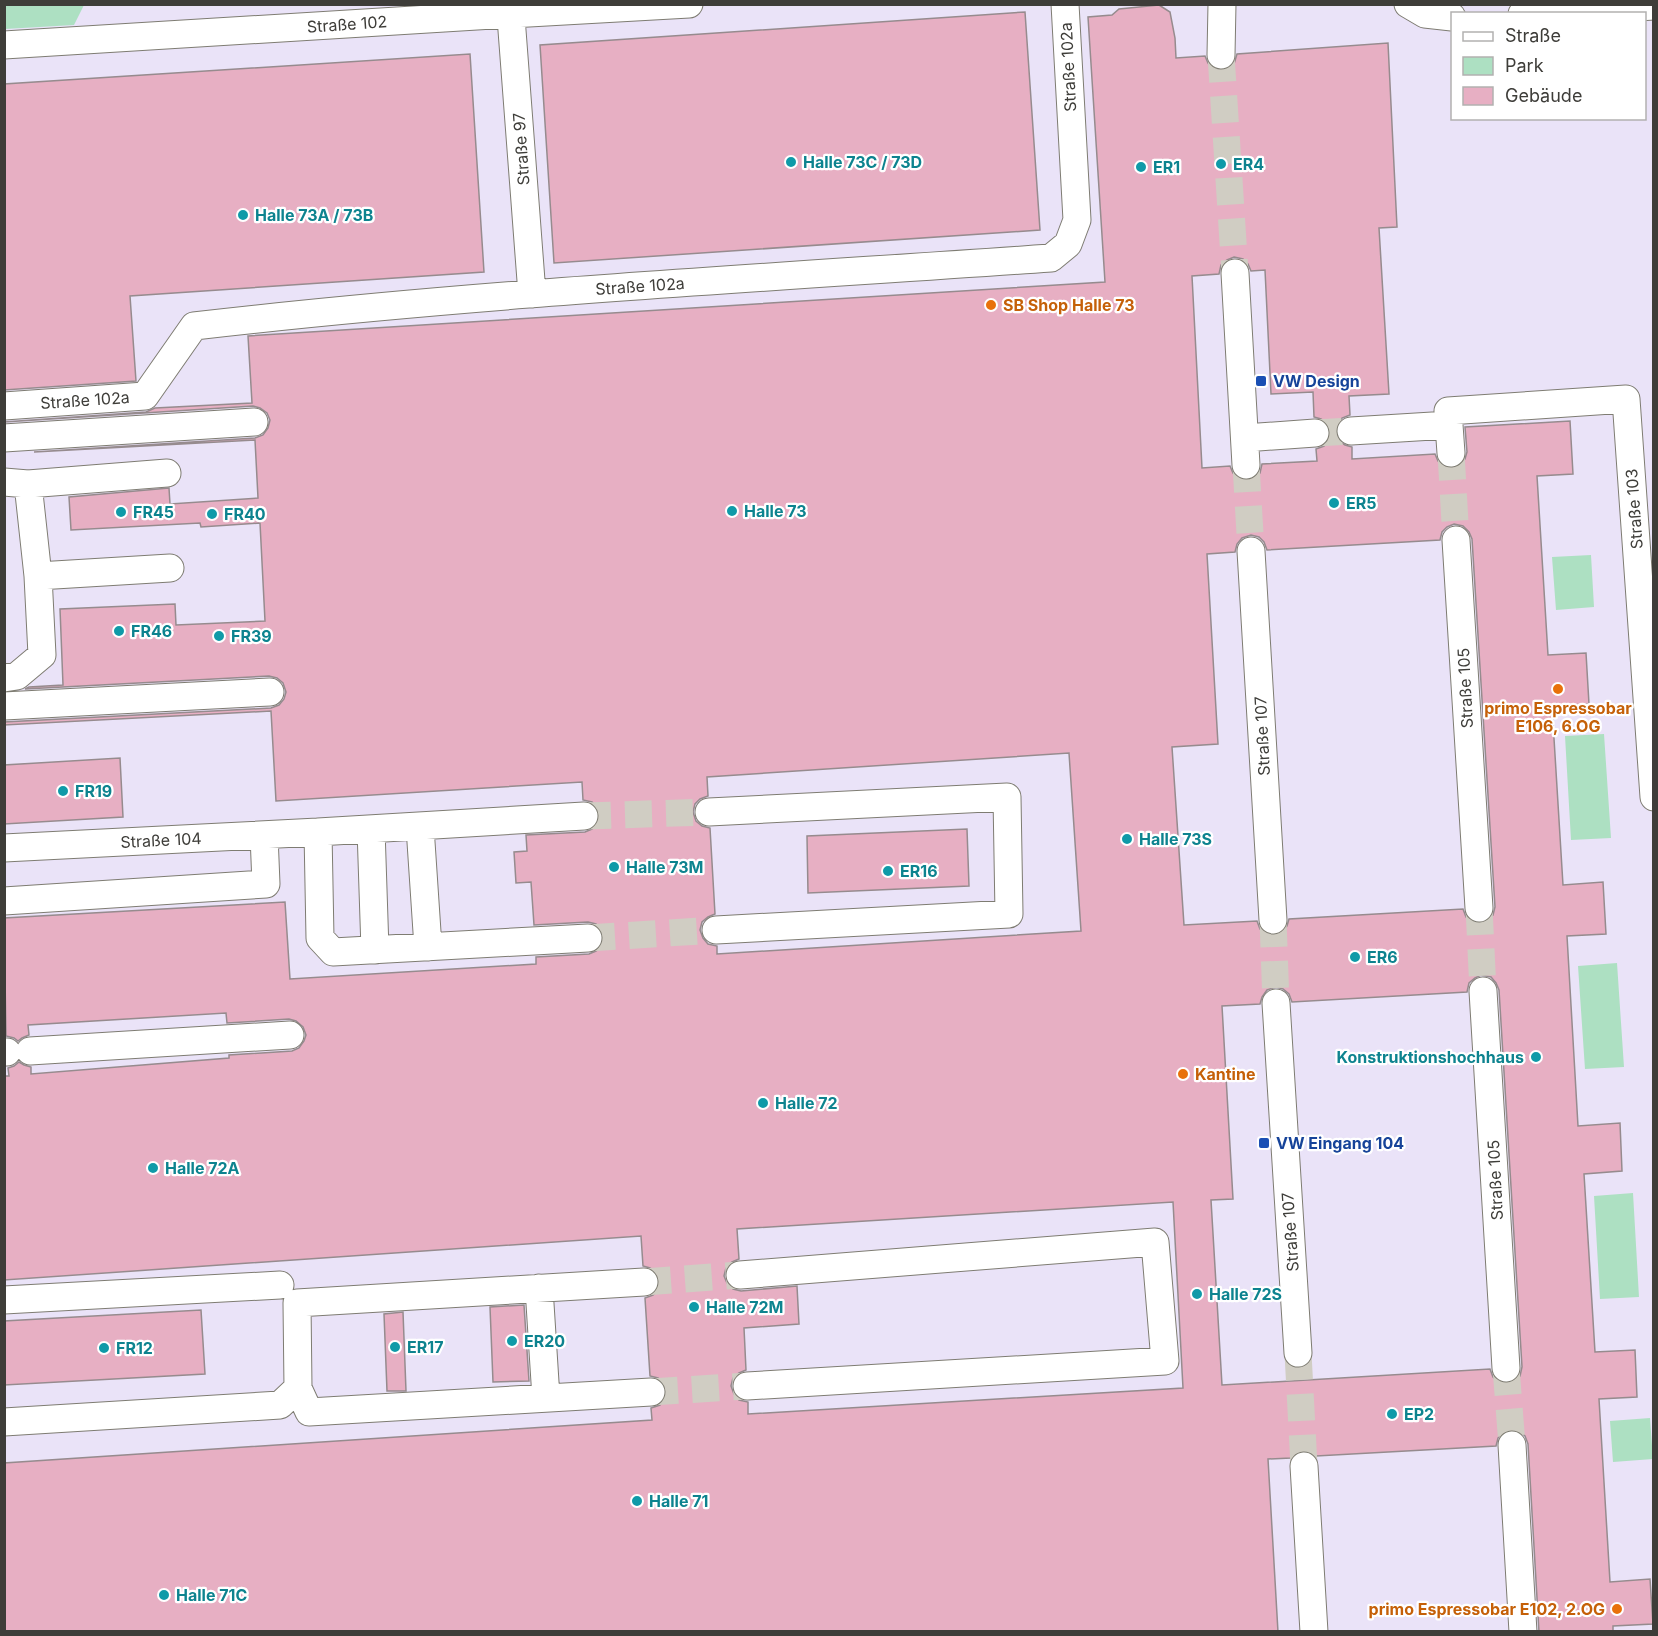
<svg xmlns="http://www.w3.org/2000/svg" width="1658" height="1636" font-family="Inter,sans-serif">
<rect width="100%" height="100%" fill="#f4f1e6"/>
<path fill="#eae3f8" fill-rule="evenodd" d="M 5,5 L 1653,5 L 1653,1631 L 5,1631 ZM 1452,14 L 1644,14 L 1644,118 L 1452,118 Z"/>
<path fill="#ade0c2" d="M 5,4 L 84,4 L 84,5 L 74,25 L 5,29 Z
M 1591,555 L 1594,607 L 1556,610 L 1552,557 Z
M 1604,734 L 1611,838 L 1571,840 L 1565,736 Z
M 1617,963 L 1624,1067 L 1585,1069 L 1578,966 Z
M 1633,1193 L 1639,1297 L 1600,1299 L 1594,1196 Z
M 1650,1418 L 1653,1459 L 1613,1462 L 1610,1421 Z"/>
<path fill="#e7afc3" stroke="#968b8e" stroke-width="1.5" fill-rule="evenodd" d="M 1159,5 L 1170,12 L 1175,38 L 1176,58 L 1205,56 L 1208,63 L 1212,68 L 1220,71 L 1228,69 L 1234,64 L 1237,54 L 1388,43 L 1397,227 L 1379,228 L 1389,394 L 1349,396 L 1350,415 L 1342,418 L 1337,425 L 1335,431 L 1338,440 L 1345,445 L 1352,447 L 1352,459 L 1435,454 L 1438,461 L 1444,467 L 1453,469 L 1460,466 L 1465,459 L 1467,452 L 1465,427 L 1570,421 L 1573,474 L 1537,476 L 1548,655 L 1586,653 L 1589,704 L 1552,706 L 1563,885 L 1603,882 L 1606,934 L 1567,936 L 1578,1126 L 1620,1123 L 1622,1171 L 1584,1174 L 1595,1352 L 1635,1350 L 1637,1397 L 1599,1399 L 1610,1582 L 1650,1579 L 1653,1624 L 1613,1626 L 1613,1632 L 1539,1632 L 1528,1444 L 1525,1436 L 1519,1431 L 1512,1429 L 1503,1432 L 1498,1438 L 1496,1446 L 1316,1456 L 1310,1452 L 1304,1450 L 1296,1453 L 1291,1458 L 1268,1459 L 1278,1632 L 4,1632 L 4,1463 L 652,1420 L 651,1408 L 660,1405 L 665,1399 L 667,1392 L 664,1383 L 658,1378 L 650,1376 L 645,1298 L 653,1295 L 658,1290 L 660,1282 L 657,1273 L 650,1268 L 643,1266 L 641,1236 L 4,1280 L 4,1076 L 9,1076 L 8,1068 L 14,1066 L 19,1062 L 24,1065 L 31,1067 L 31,1074 L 229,1058 L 229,1055 L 292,1051 L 299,1048 L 304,1041 L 306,1035 L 303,1027 L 296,1021 L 289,1019 L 227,1023 L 226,1013 L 28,1025 L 29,1035 L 22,1038 L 18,1041 L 14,1038 L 6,1036 L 4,918 L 285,902 L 290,979 L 536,964 L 536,957 L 589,954 L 596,951 L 602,946 L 604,938 L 601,929 L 596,924 L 588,922 L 534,925 L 531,882 L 516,883 L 514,852 L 527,851 L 526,835 L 585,832 L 592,829 L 598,824 L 600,816 L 597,808 L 592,802 L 583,800 L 582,782 L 276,801 L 271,711 L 4,725 L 4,722 L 271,708 L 279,705 L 284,699 L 286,692 L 283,683 L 277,678 L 269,676 L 25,689 L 29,687 L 63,685 L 60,609 L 175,604 L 176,625 L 265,621 L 260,523 L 201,527 L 200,523 L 71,530 L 69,497 L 169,488 L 170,504 L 258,498 L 255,440 L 34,452 L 255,438 L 263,435 L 268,428 L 270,420 L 267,413 L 260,408 L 253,406 L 4,422 L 146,412 L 155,408 L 252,403 L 248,336 L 1105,282 L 1088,17 L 1112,15 L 1119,9 ZM 1234,257 L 1243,259 L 1248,264 L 1251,271 L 1265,270 L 1271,394 L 1313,392 L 1314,417 L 1321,419 L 1328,424 L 1331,432 L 1329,440 L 1324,446 L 1316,449 L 1317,461 L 1262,464 L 1260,473 L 1254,478 L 1247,481 L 1238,479 L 1233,473 L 1230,466 L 1202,468 L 1192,276 L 1219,274 L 1221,265 L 1227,260 ZM 1454,524 L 1463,526 L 1469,532 L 1472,539 L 1495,907 L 1493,915 L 1487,921 L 1479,924 L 1472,922 L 1466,917 L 1463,909 L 1289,919 L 1287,926 L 1282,933 L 1273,936 L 1265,934 L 1260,929 L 1257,921 L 1184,925 L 1172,747 L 1218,744 L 1207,554 L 1235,552 L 1237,544 L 1242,538 L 1251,535 L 1259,537 L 1264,542 L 1267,550 L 1440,540 L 1442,532 L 1447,527 ZM 1069,753 L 1081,931 L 717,954 L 717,946 L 708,944 L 703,938 L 700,930 L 702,922 L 708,917 L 715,914 L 710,828 L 702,826 L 696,821 L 693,812 L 695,804 L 700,799 L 708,796 L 707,777 ZM 1481,975 L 1491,977 L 1496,983 L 1499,990 L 1522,1367 L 1520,1376 L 1514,1381 L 1506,1384 L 1498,1382 L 1493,1377 L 1490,1369 L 1222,1385 L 1211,1200 L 1233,1199 L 1222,1006 L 1260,1004 L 1262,997 L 1267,990 L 1276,987 L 1283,989 L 1289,994 L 1292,1002 L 1467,992 L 1469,983 L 1475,978 ZM 1173,1202 L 1183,1388 L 748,1414 L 748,1402 L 739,1400 L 734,1394 L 731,1386 L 733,1378 L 739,1373 L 746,1370 L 744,1328 L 799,1324 L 797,1286 L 741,1291 L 733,1289 L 727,1283 L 724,1276 L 726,1268 L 732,1262 L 739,1259 L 737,1229 Z
M 1025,12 L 1040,230 L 554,263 L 540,45 Z
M 470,54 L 484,272 L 130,296 L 136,381 L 4,390 L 4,84 Z
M 120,758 L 123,817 L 4,824 L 4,765 Z
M 967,829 L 969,886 L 808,893 L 807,836 Z
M 524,1305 L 529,1381 L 493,1382 L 490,1307 Z
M 201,1310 L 205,1374 L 4,1385 L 4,1321 Z
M 403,1312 L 406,1391 L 387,1391 L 384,1314 Z"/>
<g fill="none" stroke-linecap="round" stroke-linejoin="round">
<path stroke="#d0cdc3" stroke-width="27" stroke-dasharray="27 14" stroke-linecap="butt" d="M 1221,55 L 1235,273
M 1315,433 L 1351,431
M 1451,453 L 1456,540
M 1246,465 L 1251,551
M 584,816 L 709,812
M 1479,908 L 1483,991
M 1273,920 L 1276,1003
M 588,938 L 716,930
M 644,1282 L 740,1275
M 1298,1353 L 1304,1466
M 1506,1368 L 1512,1445
M 651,1392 L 747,1386"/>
<defs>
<path id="minor" d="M 510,4 L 532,294
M 1408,4 L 1425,14 L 1452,17
M 1522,14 L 1654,6
M 4,45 L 511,14 L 689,4
M 1221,55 L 1222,4
M 1235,273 L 1246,465
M 4,406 L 145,396 L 194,326 C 478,293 765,278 1051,258 L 1068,244 L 1077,220 L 1065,4
M 1351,431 L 1449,425
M 4,438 L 254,422
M 1245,438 L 1315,433
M 1451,453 L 1448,411 L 1626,399 L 1654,797
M 4,482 L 28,484 L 167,473
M 28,484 L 38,576 L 170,568
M 1456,540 L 1479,908
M 1251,551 L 1273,920
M 4,678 L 17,676 L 42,655 L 38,576
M 4,706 L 270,692
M 709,812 L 1007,797 L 1009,914 L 716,930
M 584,816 L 318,832 L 320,938 L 333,952 L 588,938
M 420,827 L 428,947
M 371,829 L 375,950
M 4,848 L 318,832
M 4,901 L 266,884 L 264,835
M 1483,991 L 1506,1368
M 1276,1003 L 1298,1353
M 30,1051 L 290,1035
M 4,1052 L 7,1052
M 740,1275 L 1155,1242 L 1165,1361 L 747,1386
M 644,1282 L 297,1303 L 298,1388 L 309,1412 L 651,1392
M 539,1288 L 546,1398
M 4,1300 L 280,1285
M 4,1422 L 280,1405 L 298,1388
M 1512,1445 L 1523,1632
M 1304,1466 L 1314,1632"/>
</defs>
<use href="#minor" stroke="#7e7c72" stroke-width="29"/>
<use href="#minor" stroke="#fff" stroke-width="27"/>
</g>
<g fill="#0f9aa8" stroke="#fff" stroke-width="2">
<circle cx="791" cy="162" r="6"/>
<circle cx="1221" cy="164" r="6"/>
<circle cx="1141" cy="167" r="6"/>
<circle cx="243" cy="215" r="6"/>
<circle cx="1334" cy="503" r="6"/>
<circle cx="732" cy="511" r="6"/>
<circle cx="121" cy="512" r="6"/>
<circle cx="212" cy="514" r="6"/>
<circle cx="119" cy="631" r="6"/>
<circle cx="219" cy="636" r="6"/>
<circle cx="63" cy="791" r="6"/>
<circle cx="1127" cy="839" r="6"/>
<circle cx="614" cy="867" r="6"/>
<circle cx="888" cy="871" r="6"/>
<circle cx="1355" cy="957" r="6"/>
<circle cx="1536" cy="1057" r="6"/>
<circle cx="763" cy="1103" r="6"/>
<circle cx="153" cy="1168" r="6"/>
<circle cx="1197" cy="1294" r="6"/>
<circle cx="694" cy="1307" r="6"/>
<circle cx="512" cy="1341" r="6"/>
<circle cx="395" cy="1347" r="6"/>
<circle cx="104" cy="1348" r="6"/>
<circle cx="1392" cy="1414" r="6"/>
<circle cx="637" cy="1501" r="6"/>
<circle cx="164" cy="1595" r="6"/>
</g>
<g fill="#e8710a" stroke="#fff" stroke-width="2">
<circle cx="991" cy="305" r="6"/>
<circle cx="1558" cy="689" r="6"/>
<circle cx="1183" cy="1074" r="6"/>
<circle cx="1617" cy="1609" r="6"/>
</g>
<g fill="#1a4fb4" stroke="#fff" stroke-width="2">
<rect x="1255" y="375" width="12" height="12" rx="3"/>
<rect x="1258" y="1137" width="12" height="12" rx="3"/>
</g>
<g text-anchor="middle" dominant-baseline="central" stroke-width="4.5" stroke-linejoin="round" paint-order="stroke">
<g font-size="16" fill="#3e3d39" stroke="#fff">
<text transform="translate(347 24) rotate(-4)">Straße 102</text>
<text transform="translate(1068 67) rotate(-93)">Straße 102a</text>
<text transform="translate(521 149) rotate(-94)">Straße 97</text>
<text transform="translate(640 286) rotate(-4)">Straße 102a</text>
<text transform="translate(85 400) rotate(-4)">Straße 102a</text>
<text transform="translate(1634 509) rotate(-94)">Straße 103</text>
<text transform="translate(1465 688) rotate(-93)">Straße 105</text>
<text transform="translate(1262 736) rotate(-93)">Straße 107</text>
<text transform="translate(161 840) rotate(-3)">Straße 104</text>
<text transform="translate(1495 1180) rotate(-93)">Straße 105</text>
<text transform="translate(1290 1232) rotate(-94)">Straße 107</text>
</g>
<g font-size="16" font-weight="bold" fill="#0d838f" stroke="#fff" text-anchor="start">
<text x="803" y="162">Halle 73C / 73D</text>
<text x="1233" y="164">ER4</text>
<text x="1153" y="167">ER1</text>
<text x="255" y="215">Halle 73A / 73B</text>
<text x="1346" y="503">ER5</text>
<text x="744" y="511">Halle 73</text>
<text x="133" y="512">FR45</text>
<text x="224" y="514">FR40</text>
<text x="131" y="631">FR46</text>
<text x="231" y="636">FR39</text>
<text x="75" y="791">FR19</text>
<text x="1139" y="839">Halle 73S</text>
<text x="626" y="867">Halle 73M</text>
<text x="900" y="871">ER16</text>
<text x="1367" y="957">ER6</text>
<text x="1524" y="1057" text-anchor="end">Konstruktionshochhaus</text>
<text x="775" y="1103">Halle 72</text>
<text x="165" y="1168">Halle 72A</text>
<text x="1209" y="1294">Halle 72S</text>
<text x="706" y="1307">Halle 72M</text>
<text x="524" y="1341">ER20</text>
<text x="407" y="1347">ER17</text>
<text x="116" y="1348">FR12</text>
<text x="1404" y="1414">EP2</text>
<text x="649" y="1501">Halle 71</text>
<text x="176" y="1595">Halle 71C</text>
</g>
<g font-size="16" font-weight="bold" fill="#c56008" stroke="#fff" text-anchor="start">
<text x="1003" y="305">SB Shop Halle 73</text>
<text x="1558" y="708" text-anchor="middle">primo Espressobar<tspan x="1558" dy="18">E106, 6.OG</tspan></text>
<text x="1195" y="1074">Kantine</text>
<text x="1605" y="1609" text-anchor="end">primo Espressobar E102, 2.OG</text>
</g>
<g font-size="16" font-weight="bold" fill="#164399" stroke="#fff" text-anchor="start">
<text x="1273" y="381">VW Design</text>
<text x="1276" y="1143">VW Eingang 104</text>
</g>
</g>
<rect width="1658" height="1636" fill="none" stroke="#3e3d39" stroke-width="12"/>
<rect x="1451" y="12" width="195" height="108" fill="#ffffff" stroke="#b2b1b0" stroke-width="1.5"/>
<rect x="1463" y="32" width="30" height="9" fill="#ffffff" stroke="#b2b1b0" stroke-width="1.5"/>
<text x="1505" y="42" font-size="18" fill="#3e3d39">Straße</text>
<rect x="1463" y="57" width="30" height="18" fill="#ade0c2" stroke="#b2b1b0" stroke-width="1.5"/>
<text x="1505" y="72" font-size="18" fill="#3e3d39">Park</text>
<rect x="1463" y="87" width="30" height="18" fill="#e7afc3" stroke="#b2b1b0" stroke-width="1.5"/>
<text x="1505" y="102" font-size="18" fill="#3e3d39">Gebäude</text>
</svg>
